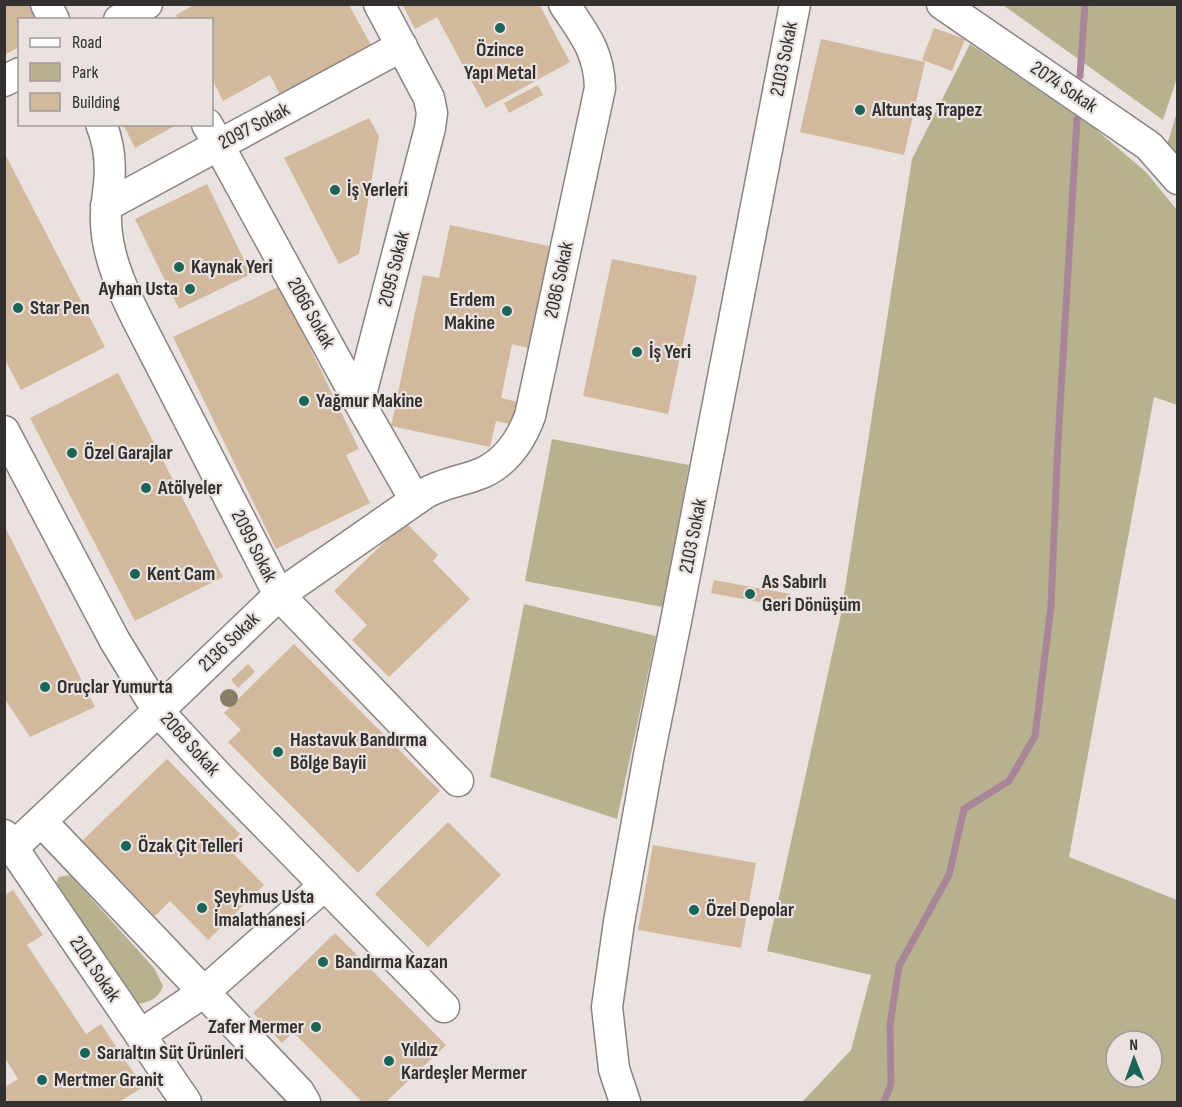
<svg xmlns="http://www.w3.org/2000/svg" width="1182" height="1107" font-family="'Sofia Sans Condensed',sans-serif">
<rect width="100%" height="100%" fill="#e9e2df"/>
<path fill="#b8b190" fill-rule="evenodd" d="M 1003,5 L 1177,5 L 1177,78 L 1163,120 Z
M 970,44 L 1093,127 L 1146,172 L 1177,210 L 1177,405 L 1154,397 L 1069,857 L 1177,900 L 1177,1102 L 802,1102 L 851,1050 L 871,975 L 767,951 L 841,614 L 912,159 ZM 1116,1041 L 1152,1041 L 1152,1077 L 1116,1077 Z
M 1177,112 L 1177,156 L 1167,145 Z
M 552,439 L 689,465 L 663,607 L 525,581 Z
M 524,604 L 656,636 L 617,819 L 490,777 Z
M 70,875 L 154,968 L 163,986 C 156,1004 144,1002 127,1006 L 53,888 L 59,877 Z"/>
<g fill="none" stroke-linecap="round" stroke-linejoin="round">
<path stroke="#a98697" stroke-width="7" d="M 1080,76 L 1085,4
M 884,1102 L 891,1084 L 890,1025 L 899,966 L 949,875 L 964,809 L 1009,781 L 1035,736 L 1051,606 L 1058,442 L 1077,119"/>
</g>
<path fill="#d2b89c" d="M 4,4 L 31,4 L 40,20 L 20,20 L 20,47 L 4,55 Z
M 402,4 L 539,4 L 570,62 L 486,108 L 437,17 L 415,29 Z
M 194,5 L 349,5 L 371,45 L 280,95 L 270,75 L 223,101 L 212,79 L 212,20 L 179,20 L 176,15 Z
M 934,28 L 965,39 L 952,71 L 922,60 Z
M 821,39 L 925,62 L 904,155 L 800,132 Z
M 538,85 L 543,95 L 509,113 L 504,103 Z
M 369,118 L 379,136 L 359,254 L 339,264 L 284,158 Z
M 123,124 L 178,124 L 135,148 Z
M 4,152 L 105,347 L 21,390 L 4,358 Z
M 207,184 L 251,274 L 179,309 L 135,219 Z
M 450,225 L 553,247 L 532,349 L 512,344 L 501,398 L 518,402 L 514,425 L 496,421 L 490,447 L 391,426 L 423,275 L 439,278 Z
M 612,259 L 697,276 L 668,414 L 583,396 Z
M 280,286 L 359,449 L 346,455 L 370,503 L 276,549 L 173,337 Z
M 118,373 L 223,577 L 135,621 L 30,418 Z
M 405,522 L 438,555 L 433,561 L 470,599 L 389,677 L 352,640 L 367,625 L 334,591 Z
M 4,525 L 95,707 L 30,737 L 4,698 Z
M 714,580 L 790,594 L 787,607 L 711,593 Z
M 294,644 L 440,791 L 358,873 L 228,742 L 241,730 L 224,713 Z
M 248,664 L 255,672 L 238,688 L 231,680 Z
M 167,759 L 240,834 L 227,847 L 264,885 L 208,940 L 170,901 L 155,916 L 82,841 Z
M 448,822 L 501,875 L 428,947 L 375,894 Z
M 653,845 L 756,863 L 741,948 L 638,930 Z
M 13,890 L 43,935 L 27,945 L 86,1034 L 101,1024 L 143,1087 L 119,1102 L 8,1102 L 5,1097 L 5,1087 L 18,1079 L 5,1058 L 5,895 Z
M 335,933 L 446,1045 L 386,1102 L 362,1102 L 293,1032 L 282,1043 L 253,1013 Z"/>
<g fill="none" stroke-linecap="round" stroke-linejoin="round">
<defs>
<path id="minor" d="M 46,4 L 54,20
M 942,4 L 1149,146 L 1178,179
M 119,20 L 147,4
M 4,81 L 20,73
M 101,124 C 109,143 111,165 109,184 C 108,197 105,209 106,222 C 107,256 122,289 137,319 L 279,595 L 458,781
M 207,124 L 359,402 L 415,500
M 106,206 L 402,46
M 359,402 L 430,128 L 432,113 L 429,98 L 379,4
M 4,431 L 115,641 L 158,711 L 219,777 L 444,1007
M 41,821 L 299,1092 L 305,1102
M 4,835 L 186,1102
M 4,850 L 22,839 L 158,711 L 279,595 L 424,494 C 442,483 463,481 482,473 C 507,462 521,440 530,416 L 600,88 C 599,51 584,34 564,4
M 140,1035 L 204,992 L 325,885
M 625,1102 L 614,1069 L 607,1007 L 619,922 L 649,755 L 676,621 L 795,4"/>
</defs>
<use href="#minor" stroke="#898381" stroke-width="33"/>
<use href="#minor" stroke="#fff" stroke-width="30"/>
</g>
<circle fill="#877f64" cx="229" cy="698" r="9"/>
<g fill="#1d6458" stroke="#e9e2df" stroke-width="2">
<circle cx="500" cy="28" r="6"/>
<circle cx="860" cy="110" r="6"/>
<circle cx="335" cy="190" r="6"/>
<circle cx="179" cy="267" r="6"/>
<circle cx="190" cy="289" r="6"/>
<circle cx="18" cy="308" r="6"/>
<circle cx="507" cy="311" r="6"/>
<circle cx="637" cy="352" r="6"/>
<circle cx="304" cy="401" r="6"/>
<circle cx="72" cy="453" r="6"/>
<circle cx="146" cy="488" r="6"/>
<circle cx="135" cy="574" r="6"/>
<circle cx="750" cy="594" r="6"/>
<circle cx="45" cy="687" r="6"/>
<circle cx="278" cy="752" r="6"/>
<circle cx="126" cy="846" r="6"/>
<circle cx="202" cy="908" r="6"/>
<circle cx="694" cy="910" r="6"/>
<circle cx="323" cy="962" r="6"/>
<circle cx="316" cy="1027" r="6"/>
<circle cx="85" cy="1053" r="6"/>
<circle cx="389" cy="1061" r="6"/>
<circle cx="42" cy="1080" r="6"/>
</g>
<g text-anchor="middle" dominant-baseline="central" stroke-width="4.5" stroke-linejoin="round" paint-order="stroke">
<g font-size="20" font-weight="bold" fill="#33302f" stroke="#e9e2df" text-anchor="start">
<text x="500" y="50" text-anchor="middle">Özince<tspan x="500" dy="23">Yapı Metal</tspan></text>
<text x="872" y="110">Altuntaş Trapez</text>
<text x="347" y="190">İş Yerleri</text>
<text x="191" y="267">Kaynak Yeri</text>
<text x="178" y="289" text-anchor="end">Ayhan Usta</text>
<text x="495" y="300" text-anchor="end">Erdem<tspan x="495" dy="23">Makine</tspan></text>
<text x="30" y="308">Star Pen</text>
<text x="649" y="352">İş Yeri</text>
<text x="316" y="401">Yağmur Makine</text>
<text x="84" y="453">Özel Garajlar</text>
<text x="158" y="488">Atölyeler</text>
<text x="147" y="574">Kent Cam</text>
<text x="762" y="582">As Sabırlı<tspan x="762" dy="23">Geri Dönüşüm</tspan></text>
<text x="57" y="687">Oruçlar Yumurta</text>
<text x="290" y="740">Hastavuk Bandırma<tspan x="290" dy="23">Bölge Bayii</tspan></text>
<text x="138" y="846">Özak Çit Telleri</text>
<text x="214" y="897">Şeyhmus Usta<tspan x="214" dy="23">İmalathanesi</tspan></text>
<text x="706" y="910">Özel Depolar</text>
<text x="335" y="962">Bandırma Kazan</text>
<text x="304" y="1027" text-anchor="end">Zafer Mermer</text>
<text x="401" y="1050">Yıldız<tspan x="401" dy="23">Kardeşler Mermer</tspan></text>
<text x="97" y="1053">Sarıaltın Süt Ürünleri</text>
<text x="54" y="1080">Mertmer Granit</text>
</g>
<g font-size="20" fill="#33302f" stroke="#e9e2df">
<text transform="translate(784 59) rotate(-79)">2103 Sokak</text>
<text transform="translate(1064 87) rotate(34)">2074 Sokak</text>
<text transform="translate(254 126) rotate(-28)">2097 Sokak</text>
<text transform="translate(394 269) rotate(-76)">2095 Sokak</text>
<text transform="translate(559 280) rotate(-78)">2086 Sokak</text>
<text transform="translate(311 313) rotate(61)">2066 Sokak</text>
<text transform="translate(693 536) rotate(-79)">2103 Sokak</text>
<text transform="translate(254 546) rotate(63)">2099 Sokak</text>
<text transform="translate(229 642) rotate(-44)">2136 Sokak</text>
<text transform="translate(190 744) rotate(48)">2068 Sokak</text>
<text transform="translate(95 969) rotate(56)">2101 Sokak</text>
</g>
</g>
<rect width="1182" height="1107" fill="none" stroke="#33302f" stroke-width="12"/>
<rect x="18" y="18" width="195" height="108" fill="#e9e2df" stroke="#a09b99" stroke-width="1.5"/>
<rect x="30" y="38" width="30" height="9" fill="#ffffff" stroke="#a09b99" stroke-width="1.5"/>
<text x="72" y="48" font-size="18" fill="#33302f">Road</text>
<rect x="30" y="63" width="30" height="18" fill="#b8b190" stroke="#a09b99" stroke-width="1.5"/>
<text x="72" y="78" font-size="18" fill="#33302f">Park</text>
<rect x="30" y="93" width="30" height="18" fill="#d2b89c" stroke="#a09b99" stroke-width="1.5"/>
<text x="72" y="108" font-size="18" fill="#33302f">Building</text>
<g transform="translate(1134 1059) rotate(359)"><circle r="28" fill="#e9e2df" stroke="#a09b99" stroke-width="1.5"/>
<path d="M0-4.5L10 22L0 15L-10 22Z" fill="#1d6458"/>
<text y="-9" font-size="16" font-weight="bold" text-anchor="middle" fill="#33302f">N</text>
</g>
</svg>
